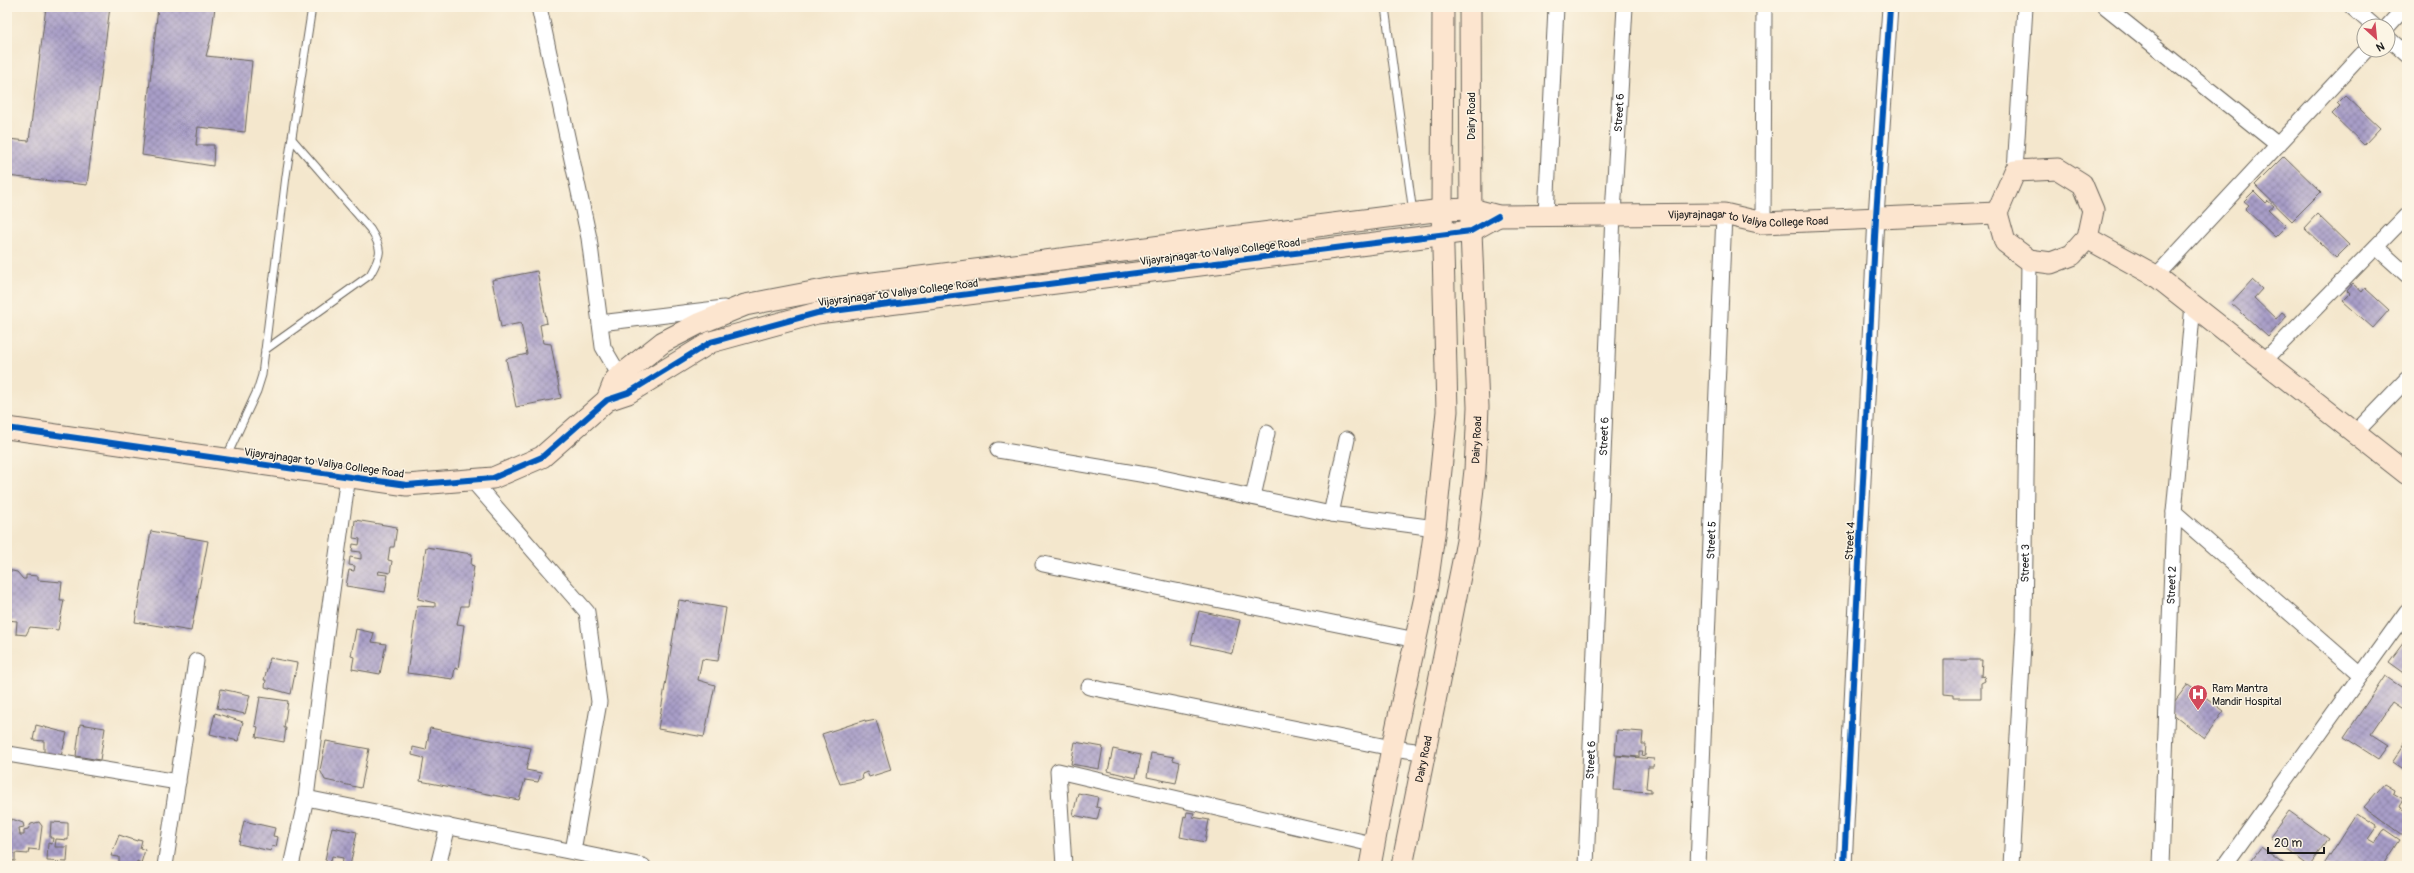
<svg xmlns="http://www.w3.org/2000/svg" width="2414" height="873" viewBox="0 0 2414 873" font-family="Pangolin,sans-serif">
<style>
.building{fill:url(#building-cross-hatch)}
.lines{fill:none;stroke-linecap:round;stroke-linejoin:round}
.lane-casing{stroke:#68635a;stroke-width:9}
.street-casing{stroke:#68635a;stroke-width:17}
.secondary-casing{stroke:#68635a;stroke-width:23}
.lane{stroke:#fff;stroke-width:7}
.street{stroke:#fff;stroke-width:15}
.secondary{stroke:#fce5cf;stroke-width:21}
.cycleway-casing{stroke:#fcf5e5;stroke-width:8}
.cycleway{stroke:#0057b8;stroke-width:6}
.labels{text-anchor:middle;dominant-baseline:central;stroke-width:3;stroke-linejoin:round;paint-order:stroke}
.street-label{font-size:11px;fill:#1c1c1c;stroke:#fcf5e5}
.poi-label{font-size:11px;fill:#1c1c1c;stroke:#fcf5e5;text-anchor:start}
</style>
<defs>
<pattern id="building-cross-hatch" width="8" height="8" patternUnits="userSpaceOnUse"><rect width="8" height="8" fill="#a89ec8"/><path d="M0 0l8 8M0 8l8-8" fill="none" stroke="#8880a2"/></pattern>
</defs>
<rect width="100%" height="100%" fill="#fcf5e5"/>
<filter id="ink" filterUnits="userSpaceOnUse"><feTurbulence type="fractalNoise" baseFrequency=".025" numOctaves="2"/><feDisplacementMap in="SourceGraphic" scale="8" xChannelSelector="R" yChannelSelector="G"/><feConvolveMatrix kernelMatrix="1 2 1 2 8 2 1 2 1" color-interpolation-filters="sRGB"/></filter>
<filter id="wash" filterUnits="userSpaceOnUse"><feTurbulence type="fractalNoise" baseFrequency=".012" numOctaves="4" result="noise"/><feDisplacementMap in="SourceGraphic" scale="16" xChannelSelector="R" yChannelSelector="G"/><feGaussianBlur stdDeviation="0.9" result="paint"/><feColorMatrix in="noise" values="0 0 0 0 0 0 0 0 0 0 0 0 0 0 0 0 0 1.4 0 .05"/><feComposite in="paint" operator="in"/></filter>
<g filter="url(#wash)">
<rect width="100%" height="100%" fill="#f4e7cd"/>
<g id="blocks">
<g class="building">
<path d="M46,7H110L87,185L7,176V139L29,141Z"/>
<path d="M158,7H215L211,38L206,56L252,61L245,132L198,127L196,145H214L213,166L142,155Z"/>
<path d="M2345,95L2380,128L2364,145L2332,114L2340,106L2337,103Z"/>
<path d="M2284,156L2321,192L2292,221L2255,185Z"/>
<path d="M2254,191L2266,203L2268,201L2274,206L2269,210L2286,226L2275,237L2245,209L2249,205L2244,201Z"/>
<path d="M2317,214L2349,245L2336,258L2304,228Z"/>
<path d="M537,271L547,323L540,325L543,343L551,344L561,398L516,407L506,359L527,354L521,323L501,327L492,280Z"/>
<path d="M2252,280L2262,289L2254,298L2276,319L2282,312L2287,316L2268,337L2231,303Z"/>
<path d="M2353,284L2362,292L2365,288L2389,310L2373,328L2343,301L2350,294L2347,291Z"/>
<path d="M355,520L397,527L394,547H390L388,560L392,561L390,573L379,571L378,574L388,575L385,592L346,586L349,570L354,571L355,566L349,565L350,557L361,559V552L352,551L353,544L359,545L360,539L353,538Z"/>
<path d="M151,531L208,541L191,631L135,622Z"/>
<path d="M426,547L472,554L471,565L474,566L468,606H461L457,624L464,625L458,669L455,668L453,679L407,673L417,606L435,607V603L418,599Z"/>
<path d="M7,570L17,572L23,579H26V575L38,576V580L62,582L60,600H64L58,630L30,627L26,635L16,634L17,621L7,620Z"/>
<path d="M679,600L726,608L718,661L702,659L698,680L715,685L704,737L658,729Z"/>
<path d="M1199,611L1240,620L1232,653L1191,644Z"/>
<path d="M356,629L374,633L372,642L386,644L380,674L352,669L354,657L351,656Z"/>
<path d="M2407,638V675L2389,662Z"/>
<path d="M270,658L297,663L291,694L265,687L266,680H264Z"/>
<path d="M1944,660H1982L1981,677L1984,676L1985,681L1981,683V698H1954V695L1944,694Z"/>
<path d="M2385,676L2407,691V713L2392,703L2371,734L2388,745L2378,759L2344,737Z"/>
<path d="M2188,684L2224,711L2204,738L2168,710Z"/>
<path d="M221,689L250,695L245,714L217,708Z"/>
<path d="M260,697L288,701L284,728H286L284,742L256,737L258,727L255,726Z"/>
<path d="M215,713L243,722L238,741L210,734Z"/>
<path d="M865,720L866,722L876,720L891,770L869,777L867,772L862,774L863,779L840,784L822,734Z"/>
<path d="M80,724L105,728L100,760L76,756Z"/>
<path d="M36,725L67,733L61,756L44,755V741L33,740Z"/>
<path d="M430,728L531,748L526,770L541,773L538,782L525,780L519,800L420,781L424,758L412,755L413,747L426,750Z"/>
<path d="M1617,730L1643,732L1642,744H1646L1645,756L1642,755L1643,752H1639V757L1615,755Z"/>
<path d="M2407,740V773L2392,763Z"/>
<path d="M326,741L369,749L361,788L325,780L320,770Z"/>
<path d="M1075,742L1103,747L1099,769L1071,764Z"/>
<path d="M1113,749L1141,755L1136,778L1108,771Z"/>
<path d="M1151,753L1174,757L1173,760L1180,762L1176,783L1147,777Z"/>
<path d="M1617,756L1654,759L1653,767H1648L1646,788L1651,789V792L1614,790Z"/>
<path d="M2384,784L2394,790L2393,793L2403,799L2399,808L2407,813V829L2402,835L2364,807Z"/>
<path d="M1078,793L1098,797L1096,807L1100,808L1097,820L1073,815Z"/>
<path d="M2289,811L2328,839L2309,866L2270,837Z"/>
<path d="M1187,812L1194,813L1193,817L1209,820L1205,842L1180,837L1184,816L1186,817Z"/>
<path d="M2357,813L2377,826L2368,839L2375,843L2384,829L2400,840L2383,866H2323Z"/>
<path d="M12,819L23,823L24,827L19,828L20,835H24V830L28,829L31,824L39,822L42,826L39,850L29,849L28,854L15,853V861L7,860V825Z"/>
<path d="M244,821L275,828L273,836L278,837L276,847L272,846L271,851L239,844Z"/>
<path d="M51,822L68,823V840L56,839L55,847H68L67,862L47,861L48,843L52,844L53,838H50Z"/>
<path d="M332,827L357,832L350,866H342L343,858L332,856L331,861L325,860Z"/>
<path d="M119,835L137,841L138,839L142,840L140,848L145,850L141,863L137,861L136,866H127L119,863V857L111,856Z"/>
<path d="M2261,847L2287,866H2247Z"/>
</g>
</g>
</g>
<g filter="url(#ink)">
<use href="#blocks" fill-opacity="0" stroke="#68635a" stroke-width="1"/>
<g class="lines">
<g class="lane-casing">
<g id="lane">
<path d="M1385,7L1413,213"/>
<path d="M265,350L370,275C382,254 383,249 370,229L292,139"/>
<path d="M226,458L257,391L262,375L286,176L312,7"/>
</g>
</g>
<g class="street-casing">
<g id="street">
<path d="M539,7L589,238L603,347L620,376"/>
<path d="M2106,7L2278,145"/>
<path d="M2352,7L2374,26"/>
<path d="M2388,26L2405,7"/>
<path d="M2388,38L2407,55"/>
<path d="M2015,171L2025,7"/>
<path d="M1546,215L1556,7"/>
<path d="M1763,223L1764,7"/>
<path d="M2376,247L2407,275"/>
<path d="M2156,276L2366,50"/>
<path d="M600,323L724,308"/>
<path d="M2264,361L2407,215"/>
<path d="M2355,433L2407,379"/>
<path d="M998,450L1158,477L1331,514L1435,528"/>
<path d="M472,480L587,612L599,702L573,851"/>
<path d="M1253,497L1267,433"/>
<path d="M2174,512L2361,675"/>
<path d="M1331,514L1347,439"/>
<path d="M1043,564L1416,640"/>
<path d="M1089,687L1392,748L1423,752"/>
<path d="M8,754L178,782"/>
<path d="M306,798L643,866"/>
<path d="M165,866L196,661"/>
<path d="M291,866L306,798L326,634L348,476"/>
<path d="M438,866L448,826"/>
<path d="M1064,866L1058,771L1376,845"/>
<path id="s1" d="M1586,866L1613,214L1625,7"/>
<path id="s2" d="M1698,866L1724,214"/>
<path d="M1844,866L1876,217L1890,7"/>
<path id="s3" d="M2011,866L2024,625L2029,260"/>
<path id="s4" d="M2161,866L2174,512L2193,305"/>
<path d="M2224,866L2407,611"/>
</g>
</g>
<g class="secondary-casing">
<g id="secondary">
<path d="M2058,169L2082,184L2093,210L2087,238L2072,255L2051,263L2029,260L2005,242L1997,213L2015,171Z"/>
<path d="M2087,238L2156,276L2407,474"/>
<path id="s5" d="M607,400L615,380L663,342L698,324L745,305L834,288L1442,210L1471,209L1498,216L1724,214L1763,223L1997,213"/>
<path d="M7,428L407,485L493,478L542,457L607,400L628,393L711,342L817,313L1471,231L1498,216"/>
<path d="M1370,866L1392,748L1426,592L1435,528L1447,411L1442,210L1443,7"/>
<path id="s6" d="M1402,866L1467,541L1475,470L1478,407L1471,231L1470,7"/>
</g>
</g>
<use href="#lane" class="lane"/>
<use href="#street" class="street"/>
<use href="#secondary" class="secondary"/>
<g class="cycleway-casing">
<g id="cycleway">
<path d="M7,428L407,485L493,478L542,457L607,400L628,393L711,342L817,313L1471,231L1498,216"/>
<path d="M1844,866L1876,217L1890,7"/>
</g>
</g>
<use href="#cycleway" class="cycleway"/>
</g>
</g>
<defs>
<g id="hospital-pin" transform="scale(1)"><path d="M0 17L-7.5 6A9.5 9.5 0 1 1 7.5 6Z" fill="#d1495b" stroke="#fcf5e5"/><path d="M-5-5h3v3.5h4V-5h3V5h-3V1.5h-4V5h-3Z" fill="#fff"/></g>
</defs>
<g fill-rule="evenodd">
<use href="#hospital-pin" x="2198" y="694"/>
</g>
<g class="labels">
<g class="street-label">
<text stroke="none"><textPath href="#s1" startOffset="754">Street 6</textPath></text>
<text transform="translate(1471 116) rotate(-90)">Dairy Road</text>
<text stroke="none"><textPath href="#s5" startOffset="1184">Vijayrajnagar to Valiya College Road</textPath></text>
<text transform="translate(1220 252) rotate(-7)">Vijayrajnagar to Valiya College Road</text>
<text transform="translate(898 293) rotate(-7)">Vijayrajnagar to Valiya College Road</text>
<text stroke="none"><textPath href="#s1" startOffset="430">Street 6</textPath></text>
<text stroke="none"><textPath href="#s6" startOffset="433">Dairy Road</textPath></text>
<text transform="translate(324 463) rotate(8)">Vijayrajnagar to Valiya College Road</text>
<text stroke="none"><textPath href="#s2" startOffset="326">Street 5</textPath></text>
<text transform="translate(1850 541) rotate(-87)">Street 4</text>
<text stroke="none"><textPath href="#s3" startOffset="303">Street 3</textPath></text>
<text stroke="none"><textPath href="#s4" startOffset="281">Street 2</textPath></text>
<text stroke="none"><textPath href="#s6" startOffset="109">Dairy Road</textPath></text>
<text stroke="none"><textPath href="#s1" startOffset="106">Street 6</textPath></text>
</g>
<g class="poi-label">
<text x="2212" y="688">Ram Mantra<tspan x="2212" dy="13">Mandir Hospital</tspan></text>
</g>
</g>
<rect width="2414" height="873" fill="none" stroke="#fcf5e5" stroke-width="24"/>
<g transform="translate(2376 38) rotate(153)"><circle r="19" fill="#fcf5e5" stroke="#a29e95"/>
<path d="M0-3L7 15L0 10L-7 15Z" fill="#d1495b"/>
<text y="-6" font-size="11" font-weight="bold" text-anchor="middle" fill="#1c1c1c">N</text>
</g>
<path d="M2268 847v6h56v-6" fill="none" stroke="#1c1c1c" stroke-width="2"/>
<text x="2274" y="847" font-size="12" fill="#1c1c1c" stroke="#fcf5e5" stroke-width="3" paint-order="stroke">20 m</text>
</svg>
